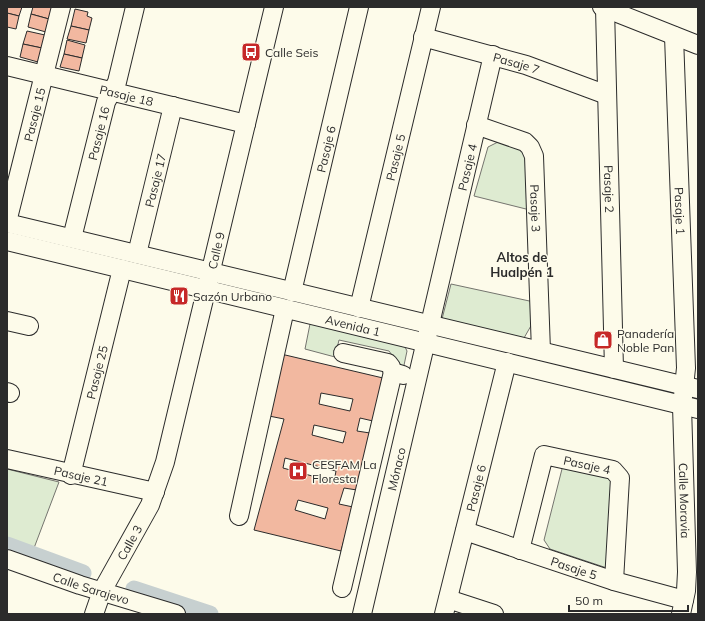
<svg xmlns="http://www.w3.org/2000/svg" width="705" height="621" viewBox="0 0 705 621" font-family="Mulish,sans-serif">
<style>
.green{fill:#deebd1;stroke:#74746e}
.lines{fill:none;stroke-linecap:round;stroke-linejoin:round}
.canal{stroke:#c7d0d0;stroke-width:17}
.building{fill:#f2b8a0;stroke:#2b2b2b;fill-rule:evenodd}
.minor-casing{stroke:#2b2b2b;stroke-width:20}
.minor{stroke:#fdfbea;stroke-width:18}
.labels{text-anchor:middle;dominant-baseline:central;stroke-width:3;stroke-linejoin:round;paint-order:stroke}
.poi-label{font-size:12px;fill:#2b2b2b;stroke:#fdfbea;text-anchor:start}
.street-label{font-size:12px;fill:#2b2b2b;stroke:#fdfbea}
.neighbourhood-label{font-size:13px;font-weight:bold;fill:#2b2b2b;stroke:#fdfbea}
</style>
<rect width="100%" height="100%" fill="#fdfbea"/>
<g class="green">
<path d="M498,142L523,150L529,161L530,210L474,196L488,147Z"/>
<path d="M451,284L534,302L532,324L524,338L442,319Z"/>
<path d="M311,319L402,341L407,351L403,370L389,351L339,340L335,357L305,349Z"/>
<path d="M563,465L616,480L613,570L550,549L544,540Z"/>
<path d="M7,469L59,482L31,556L7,548Z"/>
</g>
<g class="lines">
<g class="canal">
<path d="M7,545L83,573"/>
<path d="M134,589L210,614"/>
</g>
</g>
<g class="building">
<path d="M7,7H22L19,16L7,13Z"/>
<path d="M33,7H52L49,19L31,14Z"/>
<path d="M75,9L88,12L87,16L92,18L89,30L71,26Z"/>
<path d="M7,13L19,16L16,29L7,27Z"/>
<path d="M31,14L49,19L46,32L28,27Z"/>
<path d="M71,26L89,30L86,43L67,39Z"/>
<path d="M27,31L45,35L42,48L23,44Z"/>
<path d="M67,40L85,45L82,58L64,54Z"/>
<path d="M23,44L42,48L38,62L20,57Z"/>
<path d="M64,54L82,58L79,71L60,67Z"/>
<path d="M281,354L383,378L373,421L360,418L357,431L370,433L357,490L344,488L339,504L353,507L341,551L254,530L284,419L269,416ZM321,393L353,399L350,411L319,404ZM314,425L346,432L343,443L312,435ZM285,458L336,471L334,482L283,468ZM298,500L328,508L325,519L295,510Z"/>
</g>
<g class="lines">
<g class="minor-casing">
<g id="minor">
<path d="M602,7L698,45"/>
<path id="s1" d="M605,8L614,369"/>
<path id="s2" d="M674,36L686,368L682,406L687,572L686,591L681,614"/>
<path id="s3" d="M423,37L526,65L607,95"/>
<path id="s4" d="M7,66L246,124"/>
<path id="s5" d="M476,125L525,142L530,147L534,156L541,351"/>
<path id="s6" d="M7,222L61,7"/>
<path d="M7,223L698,389"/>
<path id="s7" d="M72,238L106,102L117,82L135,7"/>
<path id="s8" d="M7,241L698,409"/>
<path id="s9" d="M137,254L173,106"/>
<path id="s10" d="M292,292L359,7"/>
<path id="s11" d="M359,308L431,7"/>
<path d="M7,321L29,326"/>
<path d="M343,353L388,363L391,367L393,372L403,375"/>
<path d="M7,392L10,393"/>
<path id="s12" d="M7,459L155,492"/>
<path id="s13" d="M71,475L122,269"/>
<path d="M239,516L285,309"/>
<path id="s14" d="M465,531L614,581L684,600"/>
<path id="s15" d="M520,550L544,455L613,470L620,478L614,581"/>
<path id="s16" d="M7,559L80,585L176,614"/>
<path d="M342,588L393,372"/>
<path d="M448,599L494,614"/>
<path id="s17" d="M94,614L102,591L150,505L165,462L274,7"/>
<path id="s18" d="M362,614L493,55"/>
<path id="s19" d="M444,614L507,362"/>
</g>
</g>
<use href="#minor" class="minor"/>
</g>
<defs>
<g id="bus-square" transform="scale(1)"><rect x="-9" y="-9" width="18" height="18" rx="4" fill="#c62828" stroke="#fdfbea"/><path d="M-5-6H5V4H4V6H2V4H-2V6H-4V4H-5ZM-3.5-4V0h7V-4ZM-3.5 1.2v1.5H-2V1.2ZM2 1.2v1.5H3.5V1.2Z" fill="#fff"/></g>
<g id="restaurant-square" transform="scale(1)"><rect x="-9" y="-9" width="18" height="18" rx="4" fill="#c62828" stroke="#fdfbea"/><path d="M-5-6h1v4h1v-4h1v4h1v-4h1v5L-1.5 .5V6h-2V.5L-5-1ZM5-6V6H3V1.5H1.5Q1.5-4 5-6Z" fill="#fff"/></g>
<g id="shop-square" transform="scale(1)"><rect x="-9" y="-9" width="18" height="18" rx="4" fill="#c62828" stroke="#fdfbea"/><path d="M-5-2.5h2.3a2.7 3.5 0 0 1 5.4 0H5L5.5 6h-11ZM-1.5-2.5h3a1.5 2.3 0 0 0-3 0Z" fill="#fff"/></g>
<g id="hospital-square" transform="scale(1)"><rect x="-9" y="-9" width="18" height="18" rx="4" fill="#c62828" stroke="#fdfbea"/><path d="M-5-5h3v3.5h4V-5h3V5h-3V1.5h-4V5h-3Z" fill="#fff"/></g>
</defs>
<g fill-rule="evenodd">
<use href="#bus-square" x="251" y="52"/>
<use href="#restaurant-square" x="179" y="296"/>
<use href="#shop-square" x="603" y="340"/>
<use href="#hospital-square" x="298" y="471"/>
</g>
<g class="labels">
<g class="poi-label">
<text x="265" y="52">Calle Seis</text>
<text x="193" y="296">Sazón Urbano</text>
<text x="617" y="333">Panadería<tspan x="617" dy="14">Noble Pan</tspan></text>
<text x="312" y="464">CESFAM La<tspan x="312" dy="14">Floresta</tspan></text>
</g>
<g class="street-label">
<text stroke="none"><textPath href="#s3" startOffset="97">Pasaje 7</textPath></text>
<text stroke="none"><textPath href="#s4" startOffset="123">Pasaje 18</textPath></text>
<text stroke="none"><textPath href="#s6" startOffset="111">Pasaje 15</textPath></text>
<text stroke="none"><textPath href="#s7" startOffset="108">Pasaje 16</textPath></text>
<text stroke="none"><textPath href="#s10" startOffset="147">Pasaje 6</textPath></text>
<text stroke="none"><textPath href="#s11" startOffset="155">Pasaje 5</textPath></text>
<text stroke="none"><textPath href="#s18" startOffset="459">Pasaje 4</textPath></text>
<text stroke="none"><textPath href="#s9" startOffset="76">Pasaje 17</textPath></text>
<text stroke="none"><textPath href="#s1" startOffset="181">Pasaje 2</textPath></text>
<text stroke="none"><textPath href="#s5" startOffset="121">Pasaje 3</textPath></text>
<text stroke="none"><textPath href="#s2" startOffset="175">Pasaje 1</textPath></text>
<text stroke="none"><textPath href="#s17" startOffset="386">Calle 9</textPath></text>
<text stroke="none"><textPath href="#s8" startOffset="356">Avenida 1</textPath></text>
<text stroke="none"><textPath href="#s13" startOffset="106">Pasaje 25</textPath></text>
<text stroke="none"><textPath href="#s15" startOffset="142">Pasaje 4</textPath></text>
<text stroke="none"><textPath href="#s18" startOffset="149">Mónaco</textPath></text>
<text stroke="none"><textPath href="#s12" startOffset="76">Pasaje 21</textPath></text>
<text stroke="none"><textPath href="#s19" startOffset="130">Pasaje 6</textPath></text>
<text stroke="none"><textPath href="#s2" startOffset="465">Calle Moravia</textPath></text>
<text stroke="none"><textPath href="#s17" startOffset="80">Calle 3</textPath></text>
<text stroke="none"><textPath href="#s14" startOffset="115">Pasaje 5</textPath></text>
<text stroke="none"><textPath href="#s16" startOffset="89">Calle Sarajevo</textPath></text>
</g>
<g class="neighbourhood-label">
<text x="522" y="257">Altos de<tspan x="522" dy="15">Hualpén 1</tspan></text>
</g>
</g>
<rect width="705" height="621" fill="none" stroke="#2b2b2b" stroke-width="16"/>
<path d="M569 605v6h119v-6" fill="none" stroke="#2b2b2b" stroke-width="2"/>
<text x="575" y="605" font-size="12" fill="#2b2b2b" stroke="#fdfbea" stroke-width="3" paint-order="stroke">50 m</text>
</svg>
